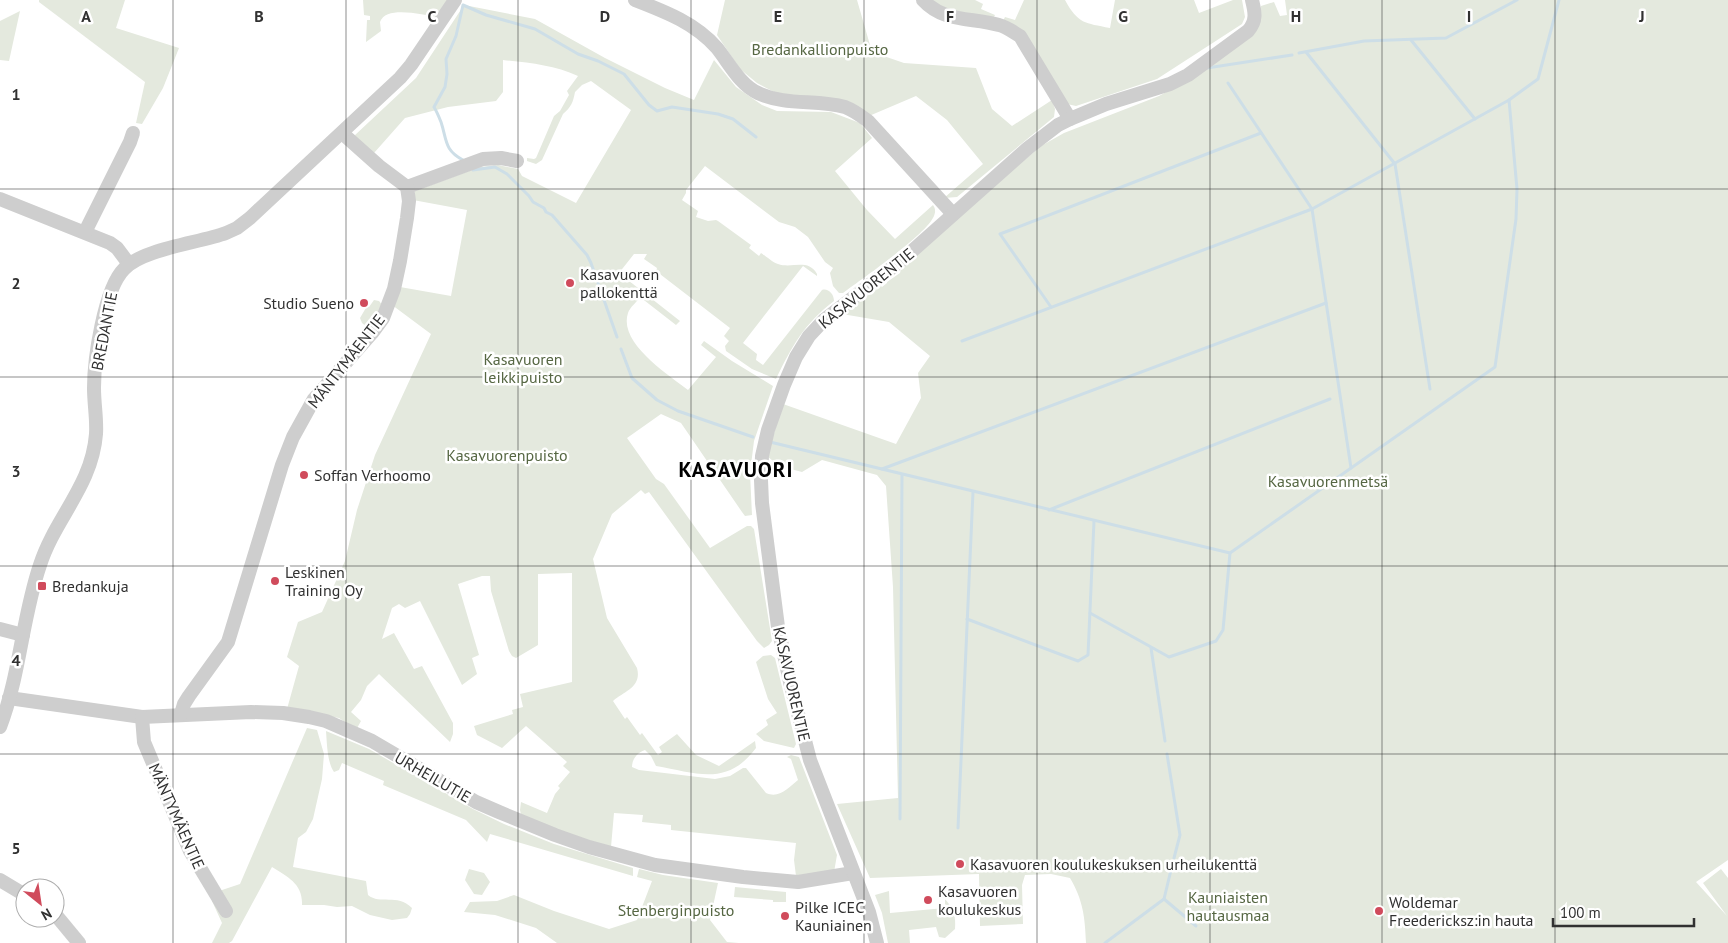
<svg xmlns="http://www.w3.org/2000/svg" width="1728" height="943" viewBox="0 0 1728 943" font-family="'PT Sans',sans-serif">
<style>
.green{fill:#e4e9de}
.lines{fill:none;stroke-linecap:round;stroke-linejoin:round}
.stream{stroke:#cddee7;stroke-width:3}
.minor{stroke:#cecece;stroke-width:14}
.grid{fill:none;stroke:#313131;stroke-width:1;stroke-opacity:0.55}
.poi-dot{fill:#d04b5c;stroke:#fff;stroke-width:2}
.labels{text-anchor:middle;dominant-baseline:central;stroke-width:5;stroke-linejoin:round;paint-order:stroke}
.park-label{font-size:16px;fill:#566743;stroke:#fff}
.poi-label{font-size:16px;fill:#313131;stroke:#fff;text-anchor:start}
.street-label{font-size:16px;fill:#313131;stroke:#fff}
.district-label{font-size:21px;font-weight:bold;letter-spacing:1px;fill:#000;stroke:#fff}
.grid-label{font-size:16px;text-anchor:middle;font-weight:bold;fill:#313131;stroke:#fff;stroke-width:5;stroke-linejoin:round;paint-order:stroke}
</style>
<rect width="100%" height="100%" fill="#fff"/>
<g class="green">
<path d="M39,0H125L116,28L179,48L163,88L142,124L136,123L145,82L39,2Z"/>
<path d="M363,0H449L438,17C423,15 386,5 380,22L381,31L366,42L367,20H370V16L364,15Z"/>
<path d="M725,0H857L872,52L904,63L976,68L992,109L1012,126L1052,100L1055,109L1054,117L957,197L944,198L983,164L947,120L916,96L869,116L776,93L757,83L740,69L717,35Z"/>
<path d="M927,0H975L983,4L981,9L995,15L992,21L963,17Z"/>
<path d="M1024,0H1065C1078,24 1085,23 1110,28L1115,0H1194L1199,13L1233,0H1242L1245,17L1242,24L1157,79L1076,106L1067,104L1003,21L1005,17L1015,20Z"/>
<path d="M1285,0H1728V860L1696,882L1727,916L1703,883L1721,869L1728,878V943H1086C1085,917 1083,900 1070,878L1051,874L1025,875L1022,885L1023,924L980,926L979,874L870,878L837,804L898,798L893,587L886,486L877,475L822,460L802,472L779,466L767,456L783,404L896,444L921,398L918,373L930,356L889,322L842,314L881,286L882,287L887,283V282L900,273L901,269L974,202L1041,146L1064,133L1159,96L1199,74L1260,9L1261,6L1274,2L1280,16L1287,15Z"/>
<path d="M464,5L535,19L605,58L665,88L694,100L714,60L736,87L762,105L777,111L831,112L860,123L872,138L835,171L867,210L895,239L933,205C935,208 936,211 934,216C926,235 863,278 843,293H839L833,286L830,273L833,268L825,262L808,237L795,227L779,222L705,166L686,190V193L682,200L698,211L696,217L708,221L716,220L718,221L751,245L749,248L759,256L761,253C766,256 772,262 778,264C792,269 808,258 817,274V276L803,266L743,343L757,354L756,360L763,365L822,290C828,288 834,294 834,301C804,324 792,346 776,379L752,369L726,351L725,346L729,341L724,336L730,328L656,271L657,268L644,259L647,254H634L619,273L680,321L676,325L640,297C637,302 630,307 628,313C618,343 669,375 688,390L716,357L701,345L704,341L732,361L773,386L754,441L750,473L752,515L745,516L742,512L681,423L661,414L627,438L656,479L664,484L710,548L747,526H751L754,529L772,641L769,645L764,648L757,641L649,492L645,494L641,490L612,514L593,559L607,618L637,668C642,687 625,691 613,701L625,719L627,717L640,735L642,733L658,755L662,752L659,747L677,734L696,755L719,766L755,741L756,748C727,787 697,773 656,766L651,756L645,750C637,753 632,759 632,767L639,770L715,779L730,776L743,768H746L766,793C779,799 788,788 798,780L791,759L787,757L791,755L799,757L837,855L834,872L796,876L794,860L796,843L671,830V825L642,822L643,815L614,813L611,847L595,844L521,815L520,810L521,802L547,813L555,794L560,788L558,786L570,772L563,766L567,762L526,726L502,748L477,735L474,726L513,714L512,710L523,707L520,694L572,682V573L538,574V645L516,658L512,656L509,651L491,591L490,576H482L458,584L479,655L472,658L477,674L462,685L420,601L405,608L399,604L392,608L382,639L394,633L414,669L422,666L453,723V734L450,742L379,674L367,686L361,700L351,712L361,721L356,730L339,718L287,709L299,666L287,657L298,622L322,612L345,561L357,510L375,455L431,334L392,305L400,287L451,296L467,210L413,200L415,191L480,167L498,165L518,169L522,176L576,203L631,110L591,81L582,85L575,92C573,103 571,107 563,114L542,160L536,164L527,161V158L534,159L536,158L554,116L560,111L569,95L567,91L578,76C554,65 530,63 503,60V92L496,101L448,107L405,118L374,153L354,136L416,78Z"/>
<path d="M20,11L9,61L0,60V21Z"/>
<path d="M374,300L379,301L383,306L368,328L362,323L360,318L367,306L369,307Z"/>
<path d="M771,655L775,658L796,744L794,748L764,741L756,734L768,725L766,720L777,713L768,699L756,662L763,656Z"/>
<path d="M307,728L317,730L324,754L322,779L313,819L306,832L298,838L293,867L366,881L368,895C380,905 397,893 412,908L410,914L407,918L392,920L370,915L352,906L337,907L324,905H302C303,884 288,877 272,867L232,941L229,943H212L222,923L212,901L222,890L240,884Z"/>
<path d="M326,731L369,749L473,809L504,824L554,844L633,868V876L490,834L487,842L466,820L383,785L384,781L342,763L339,770L334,772C327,762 327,743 326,731Z"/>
<path d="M469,869L484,873L490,882L482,895L474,894L465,880Z"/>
<path d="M639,869L663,875L718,883L710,920L727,942L739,943H557L536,928L495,915L464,912L470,902L497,901L514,895L554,911L609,929L637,920L652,881L637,877Z"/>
<path d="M735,887L786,892V902H773V900L734,897Z"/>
<path d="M889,891L890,913L945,908V899C954,909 956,916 955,929L945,938L939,937L936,927L909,930L910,943H888L882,913L875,895Z"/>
</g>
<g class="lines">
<g class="stream">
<path d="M1411,40L1475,119"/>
<path d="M1306,52L1395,164L1430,389"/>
<path d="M1299,53L1364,41L1446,38L1517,0"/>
<path d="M1207,68L1292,55"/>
<path d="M1228,83L1312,209L1351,468"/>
<path d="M463,160C444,150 447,140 441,122C439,117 437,112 434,107L445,87L447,74L446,59L456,36L463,5L486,15L535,29L578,54L598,61L624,74L649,105L657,111L672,107L718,114L733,119L756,137"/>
<path d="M473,170L495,167L507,174L529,196L533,202L544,208L546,212L552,215L587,255L591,263L617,337"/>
<path d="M1051,307L1000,234L1261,133"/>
<path d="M962,341L1312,209L1509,100"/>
<path d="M621,349L632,378L657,400L678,411L753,437"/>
<path d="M770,442L1230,553L1495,367L1516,219L1517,189L1509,100L1538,79L1559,0"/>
<path d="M882,469L1326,303"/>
<path d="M1049,510L1330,399"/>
<path d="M1090,613L1169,657L1216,641L1223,630L1230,553"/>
<path d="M967,619L1078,661L1088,655L1094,521"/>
<path d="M1151,648L1165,741"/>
<path d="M1167,754L1180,835L1174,858"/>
<path d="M900,819L902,475"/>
<path d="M958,828L973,492"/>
<path d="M1171,870L1164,899L1196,926"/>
<path d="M1105,943L1164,899"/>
</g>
<g class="minor">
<path d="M635,0C666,12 695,23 717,48C729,63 740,85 758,93C786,106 816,99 845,107C853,110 860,115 868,121L953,214"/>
<path d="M923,0C944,23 972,17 999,25C1007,27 1013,32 1020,36L1070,119"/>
<path d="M407,187L483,159L501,158L517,161"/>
<path d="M0,199L110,243L117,248L129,264"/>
<path d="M85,232L130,142L133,133"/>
<path d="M0,629L23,635"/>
<path d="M9,698L142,717L251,712L283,713L309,717L326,721L372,741L476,802L499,812L555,835L589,847L655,865L743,877L798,882L853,873"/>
<path d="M181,714L184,704L189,696L228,642L282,465L293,437L314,399L372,333L383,318L394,289L400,261L407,218L409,201L407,187L379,166L342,133"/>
<path d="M142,717L144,742L190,851L226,911"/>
<path d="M0,727C20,675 22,618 40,565C55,518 92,486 96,434C97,419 94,404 94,388C94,360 104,289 124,269C142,249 199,243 226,233L237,228L250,218L400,78L411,65L455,0"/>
<path d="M0,880L25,895"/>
<path d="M55,914L79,943"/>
<path d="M877,943L869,912L810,760L790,682L778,627L762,503L761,480L762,456L768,430L784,385L796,357L809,336L824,320L902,260L1028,148L1058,125L1070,119L1106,104L1170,84L1188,75L1248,31C1257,21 1255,12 1252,0"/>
</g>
</g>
<path class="grid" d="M173,0V943M346,0V943M518,0V943M691,0V943M864,0V943M1037,0V943M1210,0V943M1382,0V943M1555,0V943M0,189H1728M0,377H1728M0,566H1728M0,754H1728"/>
<g class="poi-dot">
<circle cx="570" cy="283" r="5"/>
<circle cx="364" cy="303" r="5"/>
<circle cx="304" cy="475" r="5"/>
<circle cx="275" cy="581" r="5"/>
<rect x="37" y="581" width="10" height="10" rx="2.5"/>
<circle cx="960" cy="864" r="5"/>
<circle cx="928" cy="900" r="5"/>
<circle cx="1379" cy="911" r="5"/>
<circle cx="785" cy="916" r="5"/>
</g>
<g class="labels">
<g class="park-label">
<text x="820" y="49">Bredankallionpuisto</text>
<text x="523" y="359">Kasavuoren<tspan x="523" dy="18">leikkipuisto</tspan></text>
<text x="507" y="455">Kasavuorenpuisto</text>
<text x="1328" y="481">Kasavuorenmetsä</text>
<text x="1228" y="897">Kauniaisten<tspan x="1228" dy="18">hautausmaa</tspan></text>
<text x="676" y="910">Stenberginpuisto</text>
</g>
<g class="poi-label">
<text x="580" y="274">Kasavuoren<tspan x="580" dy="18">pallokenttä</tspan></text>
<text x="354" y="303" text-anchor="end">Studio Sueno</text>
<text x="314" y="475">Soffan Verhoomo</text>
<text x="285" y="572">Leskinen<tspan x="285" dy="18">Training Oy</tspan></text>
<text x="52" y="586">Bredankuja</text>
<text x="970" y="864">Kasavuoren koulukeskuksen urheilukenttä</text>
<text x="938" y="891">Kasavuoren<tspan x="938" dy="18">koulukeskus</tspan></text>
<text x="1389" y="902">Woldemar<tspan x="1389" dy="18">Freedericksz:in hauta</tspan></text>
<text x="795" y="907">Pilke ICEC<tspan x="795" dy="18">Kauniainen</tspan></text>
</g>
<g class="street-label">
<text transform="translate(866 288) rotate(-39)">KASAVUORENTIE</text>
<text transform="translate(104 331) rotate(-79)">BREDANTIE</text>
<text transform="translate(346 361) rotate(-52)">MÄNTYMÄENTIE</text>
<text transform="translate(792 684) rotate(77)">KASAVUORENTIE</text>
<text transform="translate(433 777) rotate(30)">URHEILUTIE</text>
<text transform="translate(177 816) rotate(66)">MÄNTYMÄENTIE</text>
</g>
<g class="district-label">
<text x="736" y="469">KASAVUORI</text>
</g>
</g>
<g class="grid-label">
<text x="86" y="22">A</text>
<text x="259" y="22">B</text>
<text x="432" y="22">C</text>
<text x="605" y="22">D</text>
<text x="778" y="22">E</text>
<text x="950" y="22">F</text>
<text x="1123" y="22">G</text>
<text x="1296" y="22">H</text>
<text x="1469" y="22">I</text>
<text x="1642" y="22">J</text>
<text x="16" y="100">1</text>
<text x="16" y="289">2</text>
<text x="16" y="477">3</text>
<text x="16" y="666">4</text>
<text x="16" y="854">5</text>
</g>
<g transform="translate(40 903) rotate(150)"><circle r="24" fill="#ffffff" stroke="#adadad"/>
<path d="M0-4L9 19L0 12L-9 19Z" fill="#d04b5c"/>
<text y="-8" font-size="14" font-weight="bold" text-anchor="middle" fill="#313131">N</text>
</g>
<path d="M1553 918v8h141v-8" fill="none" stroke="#313131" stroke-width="2.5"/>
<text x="1560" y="918" font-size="15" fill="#313131" stroke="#ffffff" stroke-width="4" paint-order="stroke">100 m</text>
</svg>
